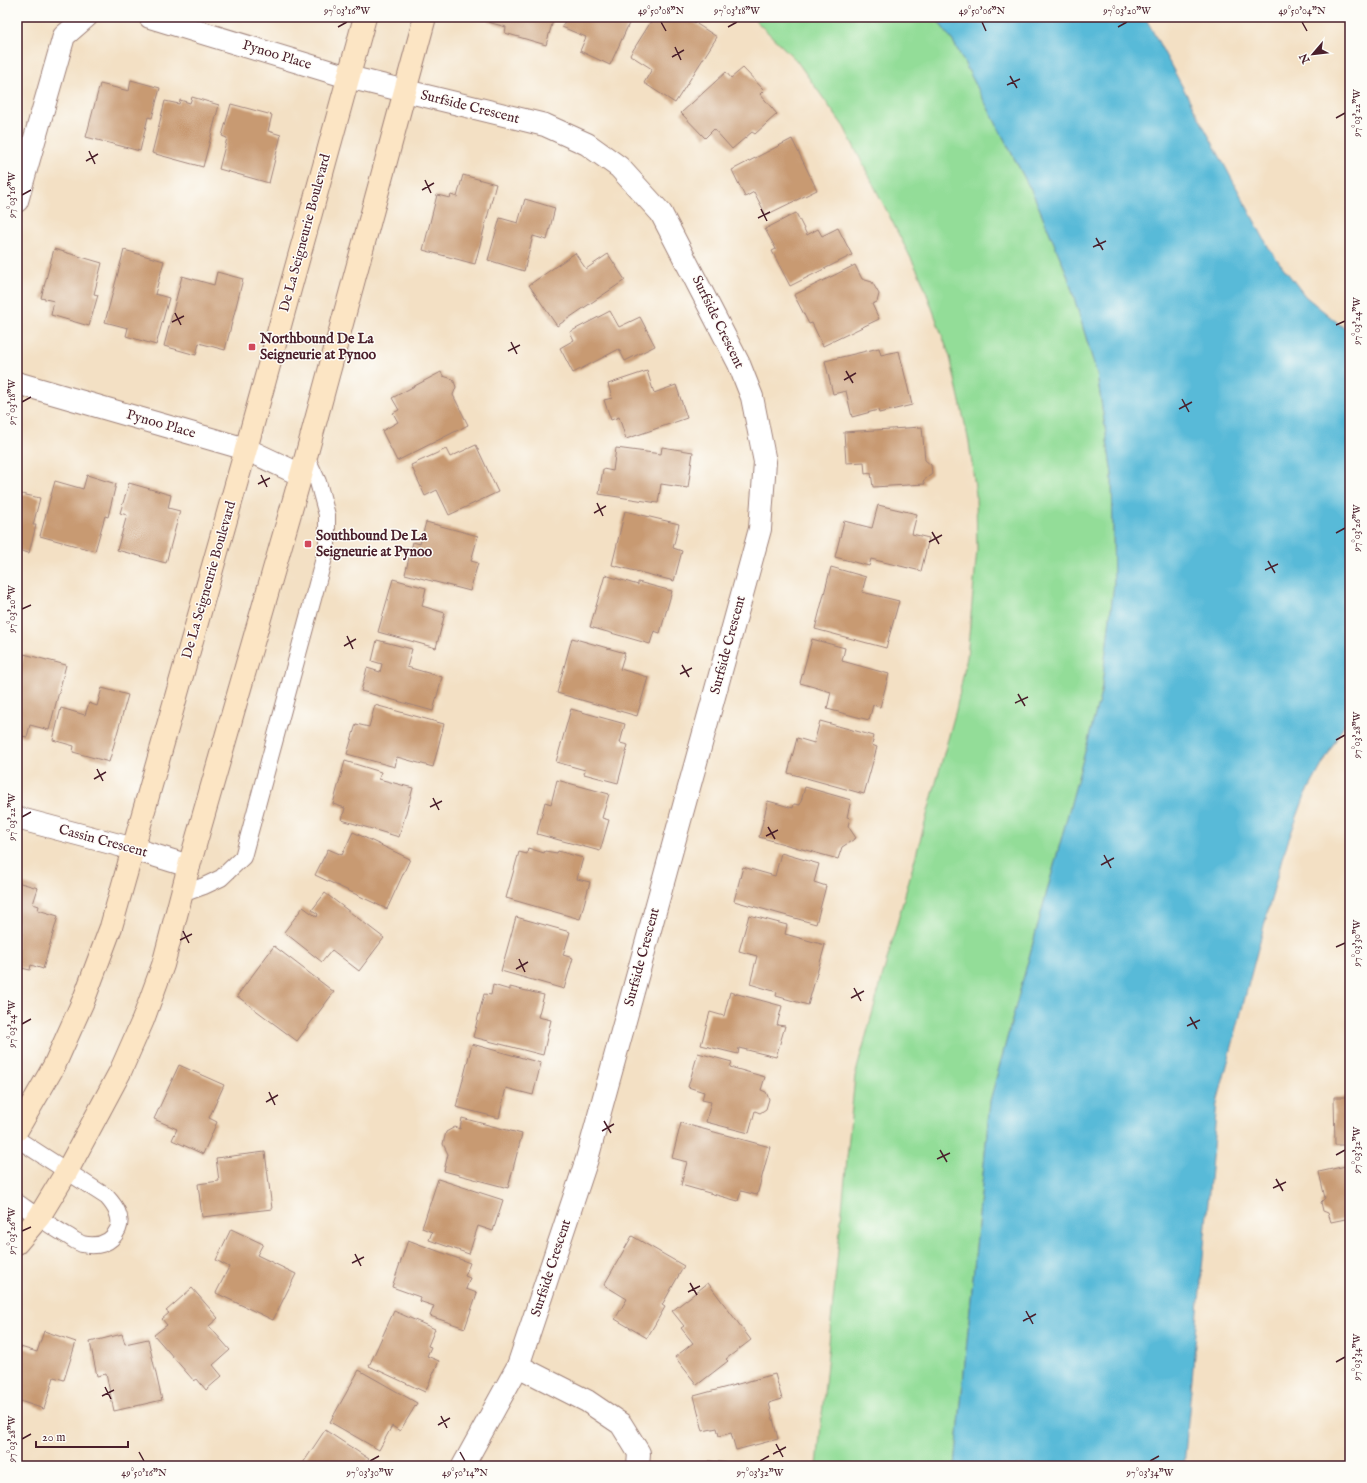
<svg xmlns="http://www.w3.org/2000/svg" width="1367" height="1483" viewBox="0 0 1367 1483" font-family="'IM FELL English',serif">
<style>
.green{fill:#93dd98;stroke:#6e7e62}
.water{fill:#59bad8;stroke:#526c82}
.building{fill:#c89a72}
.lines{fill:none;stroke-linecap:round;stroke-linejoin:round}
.lane-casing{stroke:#9e8078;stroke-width:18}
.street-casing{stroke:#9e8078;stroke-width:24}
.secondary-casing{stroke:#9e8078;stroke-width:24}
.lane{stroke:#fff;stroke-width:16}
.street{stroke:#fff;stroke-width:22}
.secondary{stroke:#fce5c4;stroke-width:22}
.ticks{fill:none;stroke:#4a1f2b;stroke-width:1.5}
.poi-dot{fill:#d1495b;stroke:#fdfcf7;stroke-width:1.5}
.labels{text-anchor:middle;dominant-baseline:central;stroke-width:3;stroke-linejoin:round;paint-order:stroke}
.street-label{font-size:14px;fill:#4a1f2b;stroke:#fdfcf7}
.poi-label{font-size:14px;font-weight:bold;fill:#4a1f2b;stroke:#fdfcf7;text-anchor:start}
.neatline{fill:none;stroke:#4a1f2b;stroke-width:1.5}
.ticks-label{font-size:10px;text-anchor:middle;fill:#4a1f2b}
</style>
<rect width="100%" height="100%" fill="#fdfcf7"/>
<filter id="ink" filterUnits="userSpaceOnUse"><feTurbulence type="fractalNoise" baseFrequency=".025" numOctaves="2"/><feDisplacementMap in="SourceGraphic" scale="8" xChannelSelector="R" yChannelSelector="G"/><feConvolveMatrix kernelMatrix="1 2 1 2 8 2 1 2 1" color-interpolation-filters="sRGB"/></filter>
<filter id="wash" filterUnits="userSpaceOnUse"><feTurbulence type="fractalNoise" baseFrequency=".012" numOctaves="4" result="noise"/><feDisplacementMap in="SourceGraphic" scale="16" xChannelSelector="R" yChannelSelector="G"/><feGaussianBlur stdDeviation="0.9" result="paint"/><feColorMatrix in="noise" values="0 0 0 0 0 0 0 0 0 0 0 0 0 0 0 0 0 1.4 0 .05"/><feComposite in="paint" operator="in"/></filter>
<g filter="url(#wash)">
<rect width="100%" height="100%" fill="#f3e0c4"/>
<path class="green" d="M752,17H935L954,43L1035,198L1067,274L1097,374L1112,474L1114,584L1101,693L990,1101L955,1466H817L855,1076L956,710L967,657L977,550L976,495L969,442L950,357L921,278L844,127L796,60Z"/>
<path class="water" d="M935,17H1145L1270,250L1305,296L1350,333V717L1345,723L1304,798L1282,858L1217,1103L1184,1466H955L990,1101L1101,693L1114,584L1112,474L1097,374L1067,274L1035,198L954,43Z"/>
<g id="blocks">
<g class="building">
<path d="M489,17H554L546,45L505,33L506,27L488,22Z"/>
<path d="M567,17H632L610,65L580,51L586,37L562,27Z"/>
<path d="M654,17H686L717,37L675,103L644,83L652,69L630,55Z"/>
<path d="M743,68L764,90L760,94L777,114L755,134L752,132L732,149L714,129L705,138L681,113L726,72L731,78Z"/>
<path d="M131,80L160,88L152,118L148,117L140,151L86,137L100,84L129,91Z"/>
<path d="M192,97L219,105L203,167L152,153L165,101L179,104L180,100L190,103Z"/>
<path d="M231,104L272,115L268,131L281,135L269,183L219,169L227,138L222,136Z"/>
<path d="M792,139L817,190L766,215L754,192L745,197L732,170Z"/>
<path d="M463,175L496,184L475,264L423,250L437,195L450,198L451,195L457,197Z"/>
<path d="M525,199L555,208L547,240L533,236L524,271L488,260L500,218L518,223Z"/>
<path d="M796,213L807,235L818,229L822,236L838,228L852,255L790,286L772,251L776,249L765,229Z"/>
<path d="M54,249L102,263L94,294L98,295L89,326L51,315L54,301L41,298Z"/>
<path d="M124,250L164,261L155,294L169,298L156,345L126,336L128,328L105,322Z"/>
<path d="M575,253L586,269L608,254L625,280L557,326L529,285Z"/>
<path d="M855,265L862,279L872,282L879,294L877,302L872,304L879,319L823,346L812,323L809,324L794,295Z"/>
<path d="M217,272L243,279L225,350L199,343L196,355L164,346L182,276L214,285Z"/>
<path d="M610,311L619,327L640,317L655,346L625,361L619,349L573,373L560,348L574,340L570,332Z"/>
<path d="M879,348L881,355L899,351L912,405L879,413L878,410L852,417L846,391L833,394L825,361Z"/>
<path d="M647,371L654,393L676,385L687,418L626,439L619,417L611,420L604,400L612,398L608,384Z"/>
<path d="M441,372L443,376L453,379L456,387L453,395L468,425L397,461L382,431L398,422L393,413L399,410L392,398Z"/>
<path d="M922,427L925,460L931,465L932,474L923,481L925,484L873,487L871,473L865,474L864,462L846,463L844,432Z"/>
<path d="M476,445L498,492L449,515L437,490L425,496L411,465L446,449L450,457Z"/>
<path d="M662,447L693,452L688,488L661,484L658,503L599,494L603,469L613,471L616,448L661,454Z"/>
<path d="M87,475L116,484L108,517L105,516L95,551L40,536L55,481L83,489Z"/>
<path d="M129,483L171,495L168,508L180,511L166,563L117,550L127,515L120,513Z"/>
<path d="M17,493L40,498L33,525H36L29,553L17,550Z"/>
<path d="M878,505L917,514L912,534L929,538L921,571L871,559L869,566L835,557L844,521L872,528Z"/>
<path d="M625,511L679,524L673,548L682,551L674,581L612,565Z"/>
<path d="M426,522L478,536L471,561L478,563L470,591L405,574L413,542L420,544Z"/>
<path d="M831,567L866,577L862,592L899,601L886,648L815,629Z"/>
<path d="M605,575L638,585V582L672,591L660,633L654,631L650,644L590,627Z"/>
<path d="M393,579L426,588L422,606L445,613L436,648L378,632Z"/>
<path d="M572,638L625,653L620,669L648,677L637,716L557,693Z"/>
<path d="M812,639L845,648L842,661L889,674L880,707L873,705L869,720L827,709L831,692L800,683Z"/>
<path d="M377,640L412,649L407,667L442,677L433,711L361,691L367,668L380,672L382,664L372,661Z"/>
<path d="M24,654L66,665L49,730L30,725L27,737L17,735V680Z"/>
<path d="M102,688L128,695L109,762L73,752L74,746L53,740L61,708L85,715L89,703L97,706Z"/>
<path d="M375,705L444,724L433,767L397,757L395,767L347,754L356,724L369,727Z"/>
<path d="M571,709L625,724L620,743L628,745L618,783L584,774L585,770L556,762Z"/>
<path d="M820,721L874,736L872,745L877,747L864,794L788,773L797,738L814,743Z"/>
<path d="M345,761L381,772L379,779L413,788L399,837L342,820L345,808L333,804Z"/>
<path d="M557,780L609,794L602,818L609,820L600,851L537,834L545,802L551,804Z"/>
<path d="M805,787L851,800L847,817L850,818L848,826L856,838L842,847L838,859L759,837L768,801L793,808L794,804L800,805Z"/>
<path d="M353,832L410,859L387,909L315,875L328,849L342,855Z"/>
<path d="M528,848L544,853L545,851L557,853L558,851L583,858L577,879L590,882L580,919L506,898L519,852L527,854Z"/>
<path d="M781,853L819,864L814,882L826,886L816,924L734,901L743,867L775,876Z"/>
<path d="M17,882L38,888L33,904L39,906L38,910L58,916L43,969L31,965L30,970L17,967Z"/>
<path d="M325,893L384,938L359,971L332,950L322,962L284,932L303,907L317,917L318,914L312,910Z"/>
<path d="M749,915L787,925L785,934L825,945L808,1005L776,996L777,992L750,984L757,956L739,951Z"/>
<path d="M516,917L570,932L563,955L573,958L564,989L501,971Z"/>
<path d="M274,946L334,992L297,1041L237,996Z"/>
<path d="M493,985L510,990V987L544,995L538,1017L551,1020L543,1055L473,1037L484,994L491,995Z"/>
<path d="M730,992L782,1006L777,1025L785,1026L776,1057L739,1048L738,1054L701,1045L710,1012L724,1016Z"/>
<path d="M472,1044L541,1063L533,1095L506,1088L499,1118L456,1107Z"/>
<path d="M698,1053L732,1062L730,1067L765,1077L761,1090L766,1092L769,1099L766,1109L760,1113L755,1111L749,1133L706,1122L711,1102L702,1100L704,1092L688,1087Z"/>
<path d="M179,1065L224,1085L209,1118L217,1122L203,1154L172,1140L177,1129L154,1119Z"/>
<path d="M1334,1097H1350V1145H1335Z"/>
<path d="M462,1118L522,1134L508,1188L444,1171L448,1154L443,1144L446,1132L455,1127L460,1129Z"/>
<path d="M681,1123L770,1147L757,1195L741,1191L738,1201L681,1185L687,1162L672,1158Z"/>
<path d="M265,1152L272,1209L202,1217L198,1184L219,1181L216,1158Z"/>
<path d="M1350,1165V1218L1331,1222L1328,1213L1323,1211L1321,1202L1325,1198L1319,1172Z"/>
<path d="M438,1179L503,1200L493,1231L478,1226L469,1254L429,1240L432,1232L422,1228Z"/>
<path d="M231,1229L263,1244L257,1255L296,1274L273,1320L216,1293L229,1267L216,1260Z"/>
<path d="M632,1236L684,1266L662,1305L665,1307L647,1338L615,1319L627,1299L604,1285Z"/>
<path d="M408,1240L470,1263L465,1276L470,1278L466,1289L477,1293L465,1328L430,1316L434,1306L419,1301L420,1297L392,1287Z"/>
<path d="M708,1283L751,1340L726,1359L728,1361L697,1385L675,1357L693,1343L681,1328L684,1326L672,1311Z"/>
<path d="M192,1288L218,1318L209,1326L230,1350L213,1365L222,1376L206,1390L197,1379L194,1381L154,1335L167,1325L162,1319L169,1313L166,1311Z"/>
<path d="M394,1311L435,1329L428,1346L431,1347L427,1356L439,1361L425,1392L369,1366Z"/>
<path d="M44,1331L76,1342L64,1380L54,1377L44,1409L17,1400V1346L37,1352Z"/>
<path d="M122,1334L125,1344L148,1339L162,1400L114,1411L106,1374L97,1376L90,1342Z"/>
<path d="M359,1370L417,1403L400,1431L392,1426L379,1450L330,1422Z"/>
<path d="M775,1374L782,1399L769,1403L778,1439L736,1450L731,1433L719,1436L717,1428L703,1431L694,1396Z"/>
<path d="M325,1430L369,1459L364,1466H301Z"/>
<path d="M709,1461L748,1465L747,1466H709Z"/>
</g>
</g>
</g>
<g filter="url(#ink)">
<use href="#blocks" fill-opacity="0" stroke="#9e8078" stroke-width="1"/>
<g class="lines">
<g class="lane-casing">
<g id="lane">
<path d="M182,894L204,886L221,878L243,857L327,547V515L318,482L306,456"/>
<path d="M17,1139L107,1197C115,1206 123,1217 118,1229C111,1245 96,1247 82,1244C77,1242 72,1239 68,1236C50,1226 34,1214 17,1202"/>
</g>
</g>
<g class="street-casing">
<g id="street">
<path d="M150,17L348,77L545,125L587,144L619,167L661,213L739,364L752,397L765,462L760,529L587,1159L518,1366L463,1466"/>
<path d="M17,201L64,36L86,17"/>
<path d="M17,383L246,449L301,475"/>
<path d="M17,818L134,849L189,866"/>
<path d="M518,1366L587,1401L621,1424L639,1453L638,1466"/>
</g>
</g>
<g class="secondary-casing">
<g id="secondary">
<path d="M17,1130L54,1066L84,999L111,927L246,449L365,17"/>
<path d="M17,1243L39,1217L67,1171L120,1072L143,1020L163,965L189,866L301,475L425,17"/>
</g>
</g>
<use href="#lane" class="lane"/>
<use href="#street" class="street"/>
<use href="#secondary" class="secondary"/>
</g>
</g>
<path class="ticks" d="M661,22L666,31M982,22L986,31M1302,22L1307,31M338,27L347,22M728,27L737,22M1118,27L1127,22M675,47L681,60M672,57L684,50M1010,76L1017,88M1007,85L1020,79M1336,118L1345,113M89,151L95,164M86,161L98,154M425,180L431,193M422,190L434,183M22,195L31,190M761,209L767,221M758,218L770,212M1096,238L1103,250M1093,247L1106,241M175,313L181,325M172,322L184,316M1336,325L1345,321M511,342L517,354M508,351L520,345M846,371L853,383M844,380L856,373M1182,399L1189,412M22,402L31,397M1179,409L1192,402M261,475L267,487M258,484L270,478M597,503L603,516M594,513L606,506M932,532L939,544M1336,533L1345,528M929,542L942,535M1268,561L1275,573M1265,570L1278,564M22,609L31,605M347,636L353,649M344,646L356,639M682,665L689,677M680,674L692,668M1018,694L1025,706M1015,703L1028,697M1336,740L1345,735M97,769L103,781M94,779L106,772M433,798L439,810M430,807L442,801M22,817L31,812M768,827L775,839M766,836L778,830M1104,855L1111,868M1101,865L1114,858M183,931L189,943M180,940L192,934M1336,947L1345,943M519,959L525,972M516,969L528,962M854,988L861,1001M851,998L864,991M1190,1017L1197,1029M22,1024L31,1019M1187,1026L1200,1020M269,1092L275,1105M266,1102L278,1095M604,1121L611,1133M602,1131L614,1124M940,1150L947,1162M1336,1155L1345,1150M937,1159L950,1153M1276,1179L1283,1191M1273,1188L1286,1182M22,1231L31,1227M355,1254L361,1266M352,1263L364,1257M690,1283L697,1295M688,1292L700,1286M1026,1311L1033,1324M1023,1321L1036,1314M1336,1362L1345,1357M105,1387L111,1399M102,1396L114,1390M441,1416L447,1428M438,1425L450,1418M22,1439L31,1434M776,1444L783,1457M139,1452L144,1461M460,1452L465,1461M773,1454L786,1447M370,1461L379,1456M760,1461L769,1456M1150,1461L1159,1456"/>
<g class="poi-dot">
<rect x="248" y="343" width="8" height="8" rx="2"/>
<rect x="304" y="540" width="8" height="8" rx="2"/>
</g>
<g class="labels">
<g class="street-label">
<text transform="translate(277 55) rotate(17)">Pynoo Place</text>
<text transform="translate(470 107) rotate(14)">Surfside Crescent</text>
<text transform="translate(305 233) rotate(-75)">De La Seigneurie Boulevard</text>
<text transform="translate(718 322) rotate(64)">Surfside Crescent</text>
<text transform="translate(161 424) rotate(16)">Pynoo Place</text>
<text transform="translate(209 580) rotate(-74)">De La Seigneurie Boulevard</text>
<text transform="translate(728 645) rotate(-75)">Surfside Crescent</text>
<text transform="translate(103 841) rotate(15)">Cassin Crescent</text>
<text transform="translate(642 957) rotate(-75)">Surfside Crescent</text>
<text transform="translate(551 1268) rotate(-72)">Surfside Crescent</text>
</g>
<g class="poi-label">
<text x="260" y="339">Northbound De La<tspan x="260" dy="16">Seigneurie at Pynoo</tspan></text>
<text x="316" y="536">Southbound De La<tspan x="316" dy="16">Seigneurie at Pynoo</tspan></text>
</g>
</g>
<rect width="1367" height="1483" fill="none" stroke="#fdfcf7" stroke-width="44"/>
<g transform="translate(1313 54) rotate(242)" stroke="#fdfcf7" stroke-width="3" paint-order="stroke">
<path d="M0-3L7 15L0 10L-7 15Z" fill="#4a1f2b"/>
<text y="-6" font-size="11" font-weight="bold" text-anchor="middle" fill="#4a1f2b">N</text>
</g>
<path d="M36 1441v6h92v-6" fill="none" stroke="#4a1f2b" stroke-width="2"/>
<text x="42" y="1441" font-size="12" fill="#4a1f2b" stroke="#fdfcf7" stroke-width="3" paint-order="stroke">20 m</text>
<rect x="22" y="22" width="1323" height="1439" class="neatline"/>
<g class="ticks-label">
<text x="347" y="14">97°03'16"W</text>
<text x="661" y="14">49°50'08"N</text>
<text x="737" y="14">97°03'18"W</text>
<text x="982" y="14">49°50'06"N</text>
<text x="1127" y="14">97°03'20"W</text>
<text x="1302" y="14">49°50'04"N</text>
<text transform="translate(1356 113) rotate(-90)" y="4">97°03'22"W</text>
<text transform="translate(11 195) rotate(-90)" y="4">97°03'16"W</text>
<text transform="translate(1356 321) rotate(-90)" y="4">97°03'24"W</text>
<text transform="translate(11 402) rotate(-90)" y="4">97°03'18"W</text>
<text transform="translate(1356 528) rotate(-90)" y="4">97°03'26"W</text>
<text transform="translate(11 609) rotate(-90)" y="4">97°03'20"W</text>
<text transform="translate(1356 735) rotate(-90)" y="4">97°03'28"W</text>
<text transform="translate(11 817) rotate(-90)" y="4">97°03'22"W</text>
<text transform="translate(1356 943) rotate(-90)" y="4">97°03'30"W</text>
<text transform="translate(11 1024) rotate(-90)" y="4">97°03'24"W</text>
<text transform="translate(1356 1150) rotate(-90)" y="4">97°03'32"W</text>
<text transform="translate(11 1231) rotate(-90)" y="4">97°03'26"W</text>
<text transform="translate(1356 1357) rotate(-90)" y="4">97°03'34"W</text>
<text transform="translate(11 1439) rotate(-90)" y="4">97°03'28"W</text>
<text x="144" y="1476">49°50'16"N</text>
<text x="370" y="1476">97°03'30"W</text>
<text x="465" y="1476">49°50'14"N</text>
<text x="760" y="1476">97°03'32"W</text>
<text x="1150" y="1476">97°03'34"W</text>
</g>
</svg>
